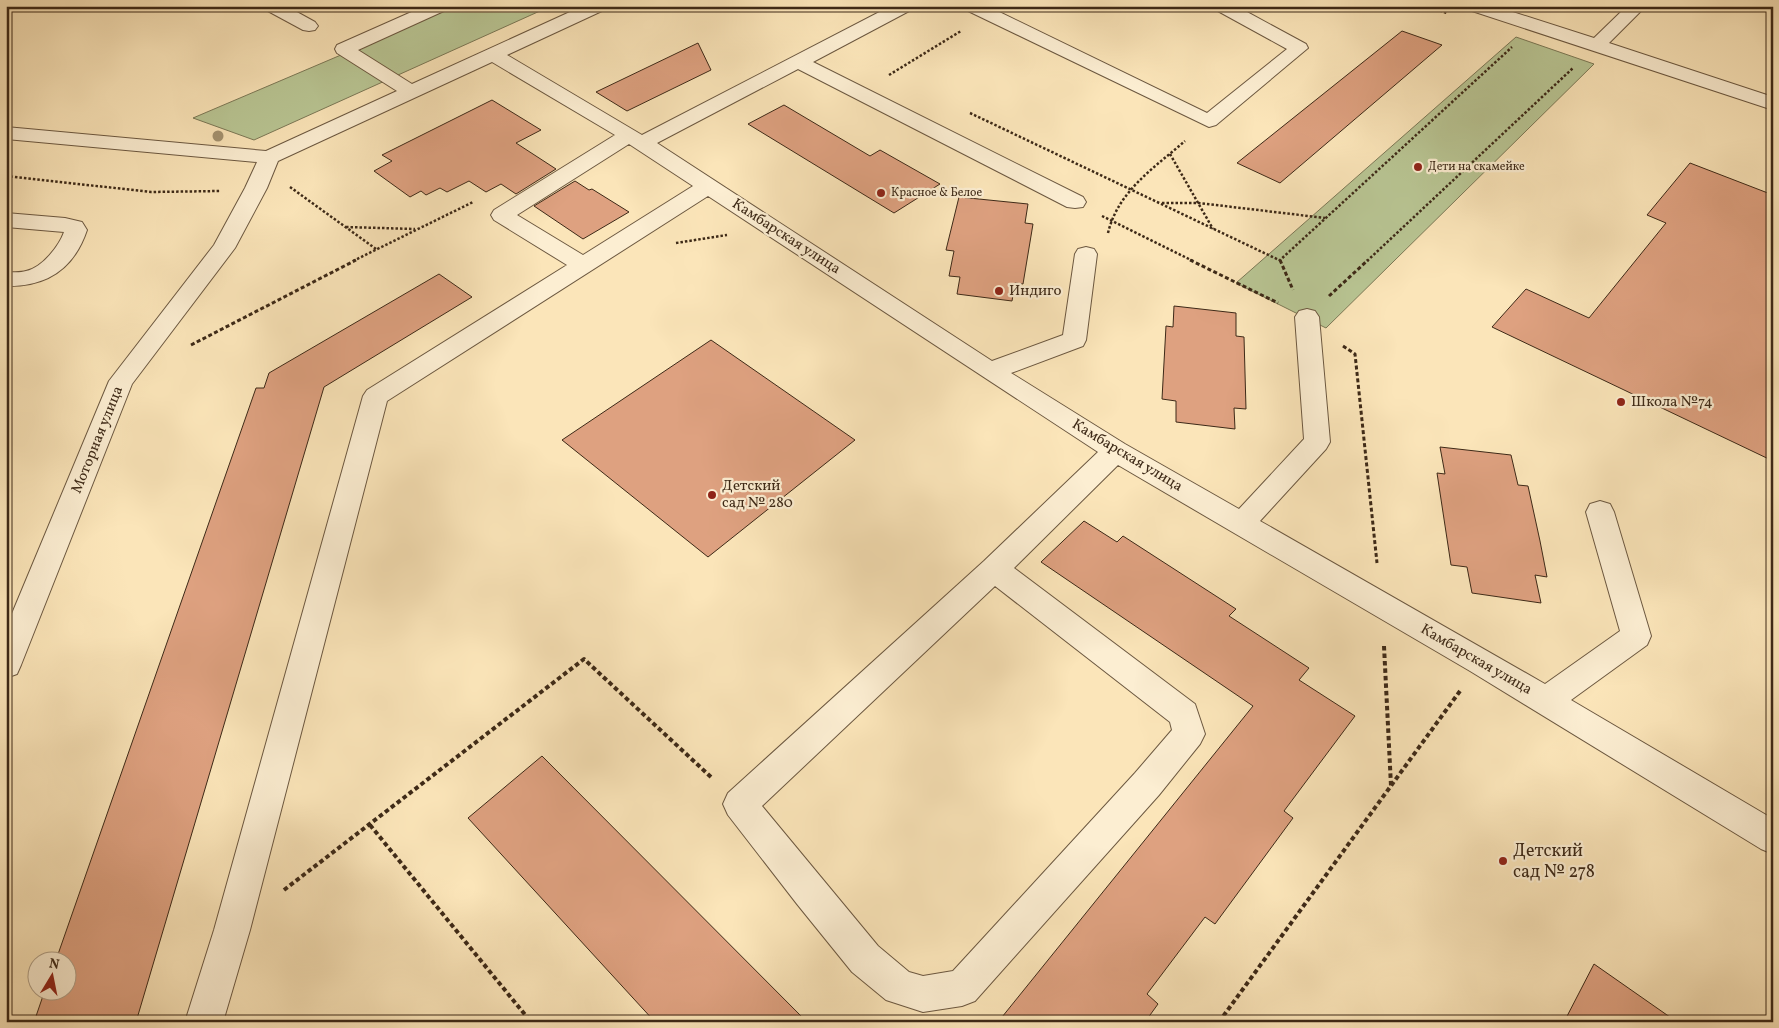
<svg xmlns="http://www.w3.org/2000/svg" width="1779" height="1028" viewBox="0 0 1779 1028" font-family="Vollkorn,serif">
<style>
.green{fill:#b9c694;stroke:#7b7856}
.building{fill:#dea180;stroke:#3d2917}
.lines{fill:none;stroke-linecap:round;stroke-linejoin:round}
.minor-casing{stroke:#6c5840;stroke-width:2}
.path-far2{stroke:#3d2917;stroke-width:2.5;stroke-dasharray:2.5 2;stroke-linecap:butt}
.path-far1{stroke:#3d2917;stroke-width:3;stroke-dasharray:4 2.5;stroke-linecap:butt}
.path{stroke:#3d2917;stroke-width:4;stroke-dasharray:4.5 3;stroke-linecap:butt}
.minor{fill:#fceed2;fill-rule:evenodd}
.tree{fill:#a49371}
.poi-dot{fill:#8f2418;stroke:#fceed2;stroke-width:2}
.labels{text-anchor:middle;dominant-baseline:central;stroke-width:4.5;stroke-linejoin:round;paint-order:stroke}
.far-poi-label{font-size:12px;fill:#3d2917;stroke:#fceed2;text-anchor:start}
.street-label{font-size:15px;fill:#3d2917;stroke:#fceed2}
.poi-label{font-size:15px;fill:#3d2917;stroke:#fceed2;text-anchor:start}
.near-poi-label{font-size:18px;fill:#3d2917;stroke:#fceed2;text-anchor:start}
</style>
<rect width="100%" height="100%" fill="#fbe5b9"/>
<filter id="stains"><feTurbulence type="fractalNoise" baseFrequency=".004" numOctaves="4"/><feColorMatrix values="0 0 0 0 .2 0 0 0 0 .09 0 0 0 0 .02 0 0 0 .5 -.17"/></filter>
<radialGradient id="worn" r=".72"><stop offset=".6" stop-color="#630" stop-opacity="0"/><stop offset="1" stop-color="#630" stop-opacity=".3"/></radialGradient>
<g class="green">
<path d="M456,6H551L254,140L193,118Z"/>
<path d="M1516,37L1594,64L1326,328L1236,283Z"/>
</g>
<g class="building">
<path d="M1402,31L1442,45L1280,183L1237,163Z"/>
<path d="M698,43L711,70L627,111L596,92Z"/>
<path d="M492,100L541,130L516,143L556,169L516,194L501,184L486,192L469,181L447,192L440,188L426,195L421,191L410,197L374,171L392,161L382,155Z"/>
<path d="M784,105L870,156L880,150L940,184L894,213L748,124Z"/>
<path d="M1690,163L1773,195V461L1492,327L1526,289L1589,318L1666,223L1647,215Z"/>
<path d="M575,181L589,190L592,189L629,212L583,239L534,206Z"/>
<path d="M959,197L1028,204L1025,223L1033,224L1023,284L1015,283L1012,301L957,294L960,277L949,276L954,251L946,250Z"/>
<path d="M439,274L472,297L324,387L136,1022H34L45,990H68V960H56L256,388H264L269,373Z"/>
<path d="M1174,306L1236,313V336L1244,337L1246,409L1234,408L1235,429L1176,422V401L1162,399L1166,326L1173,327Z"/>
<path d="M711,340L855,440L708,557L562,440Z"/>
<path d="M1440,447L1511,455L1518,485L1528,486L1540,541L1547,577L1535,575L1541,603L1472,593L1467,567L1451,565L1437,473L1445,474Z"/>
<path d="M1084,521L1117,542L1123,536L1236,609L1229,616L1309,668L1299,680L1355,716L1284,811L1293,818L1215,924L1205,917L1147,994L1158,1004L1145,1022H998L1253,706L1041,562Z"/>
<path d="M542,756L807,1022H655L468,818Z"/>
<path d="M1594,964L1677,1022H1564Z"/>
</g>
<g class="lines">
<g class="minor-casing">
<g id="minor">
<path d="M263,6H286L315,22L318,26L315,30L309,31L303,30L266,10Z"/>
<path d="M425,6H449L446,10L358,50L412,84L583,6H607L604,10L507,55L642,135L891,6H914L911,10L813,62L1083,197L1086,202L1083,207L1075,208L1067,207L798,69L657,143L992,361L1063,335L1075,254L1078,249L1086,247L1094,249L1097,254L1086,340L1083,346L1011,373L1125,444L1239,509L1304,439L1295,317L1299,311L1307,309L1315,311L1319,317L1330,442L1326,449L1260,521L1545,684L1620,631L1586,512L1590,504L1600,501L1610,504L1614,512L1651,636L1647,645L1571,700L1773,819V854L1761,849L1470,671L1118,465L1014,568L1195,704L1205,734L1200,744L1159,795L975,1001L962,1006L923,1012L886,1000L852,972L797,904L728,815L723,804L728,793L984,561L1098,452L708,196L387,401L250,930L223,1022H185L214,930L363,396L367,390L567,265L494,220L491,215L494,210L615,135L492,62L278,161L267,188L235,248L132,384L21,665L17,674L6,678V628L109,381L214,245L245,188L257,162L6,139V127L266,151L397,91L337,53L335,49L337,45ZM629,144L693,186L583,255L517,215ZM995,586L1170,722L1172,730L1135,773L953,971L923,976L909,972L878,946L762,806Z"/>
<path d="M963,6H987L1207,113L1287,49L1216,10L1213,6H1236L1306,44L1308,48L1216,125L1209,127L966,10Z"/>
<path d="M1466,6H1494L1594,38L1627,6H1646L1609,43L1773,97V110L1469,10Z"/>
<path d="M6,213L65,218L82,222L87,230C74,269 46,287 6,286V272C13,272 20,273 26,271C42,268 59,246 64,232L6,227Z"/>
</g>
</g>
<g class="path-far2">
<path d="M1427,6L1447,13"/>
<path d="M889,75L961,31"/>
<path d="M970,113L1279,260"/>
<path d="M1170,154L1213,229"/>
<path d="M6,176L151,192L220,191"/>
<path d="M290,187L376,249"/>
<path d="M1162,203H1199L1325,218"/>
<path d="M1102,216L1193,261"/>
<path d="M346,227L415,229"/>
<path d="M1108,233C1118,191 1154,168 1185,141"/>
<path d="M676,243L727,235"/>
<path d="M353,261L473,202"/>
<path d="M1279,261L1512,47"/>
<path d="M1367,261L1573,68"/>
</g>
<g class="path-far1">
<path d="M1190,260L1278,303"/>
<path d="M1280,260L1293,290"/>
<path d="M1329,296L1368,260"/>
<path d="M191,345L356,260"/>
<path d="M1343,346L1355,354L1377,563"/>
</g>
<g class="path">
<path d="M1384,646L1391,786"/>
<path d="M370,825L531,1022"/>
<path d="M284,890L584,659L712,778"/>
<path d="M1219,1022L1460,691"/>
</g>
<use href="#minor" class="minor"/>
</g>
<circle class="tree" cx="218" cy="136" r="5.5"/>
<g class="poi-dot">
<circle cx="1418" cy="167" r="5"/>
<circle cx="881" cy="193" r="5"/>
<circle cx="999" cy="291" r="5"/>
<circle cx="1621" cy="402" r="5"/>
<circle cx="712" cy="495" r="5"/>
<circle cx="1503" cy="861" r="5"/>
</g>
<g class="labels">
<g class="far-poi-label">
<text x="1428" y="167">Дети на скамейке</text>
<text x="891" y="193">Красное &amp; Белое</text>
</g>
<g class="street-label">
<text transform="translate(786 237) rotate(33)">Камбарская улица</text>
<text transform="translate(98 440) rotate(-68)">Моторная улица</text>
<text transform="translate(1127 456) rotate(31)">Камбарская улица</text>
<text transform="translate(1476 660) rotate(30)">Камбарская улица</text>
</g>
<g class="poi-label">
<text x="1009" y="291">Индиго</text>
<text x="1631" y="402">Школа №74</text>
<text x="722" y="486">Детский<tspan x="722" dy="17">сад № 280</tspan></text>
</g>
<g class="near-poi-label">
<text x="1513" y="851">Детский<tspan x="1513" dy="21">сад № 278</tspan></text>
</g>
</g>
<rect width="1779" height="1028" fill="none" stroke="#fbe5b9" stroke-width="25"/>
<rect x="8" y="8" width="1764" height="1013" fill="none" stroke="#3d2917" stroke-width="2.5"/>
<rect x="12" y="12" width="1754" height="1003" fill="none" stroke="#3d2917"/>
<g transform="translate(52 976) rotate(10)"><circle r="24" fill="#fceed2" stroke="#b09f87"/>
<path d="M0-4L9 19L0 12L-9 19Z" fill="#8f2418"/>
<text y="-8" font-size="14" font-weight="bold" text-anchor="middle" fill="#3d2917">N</text>
</g>
<rect width="100%" height="100%" filter="url(#stains)"/>
<rect width="100%" height="100%" fill="url(#worn)"/>
</svg>
